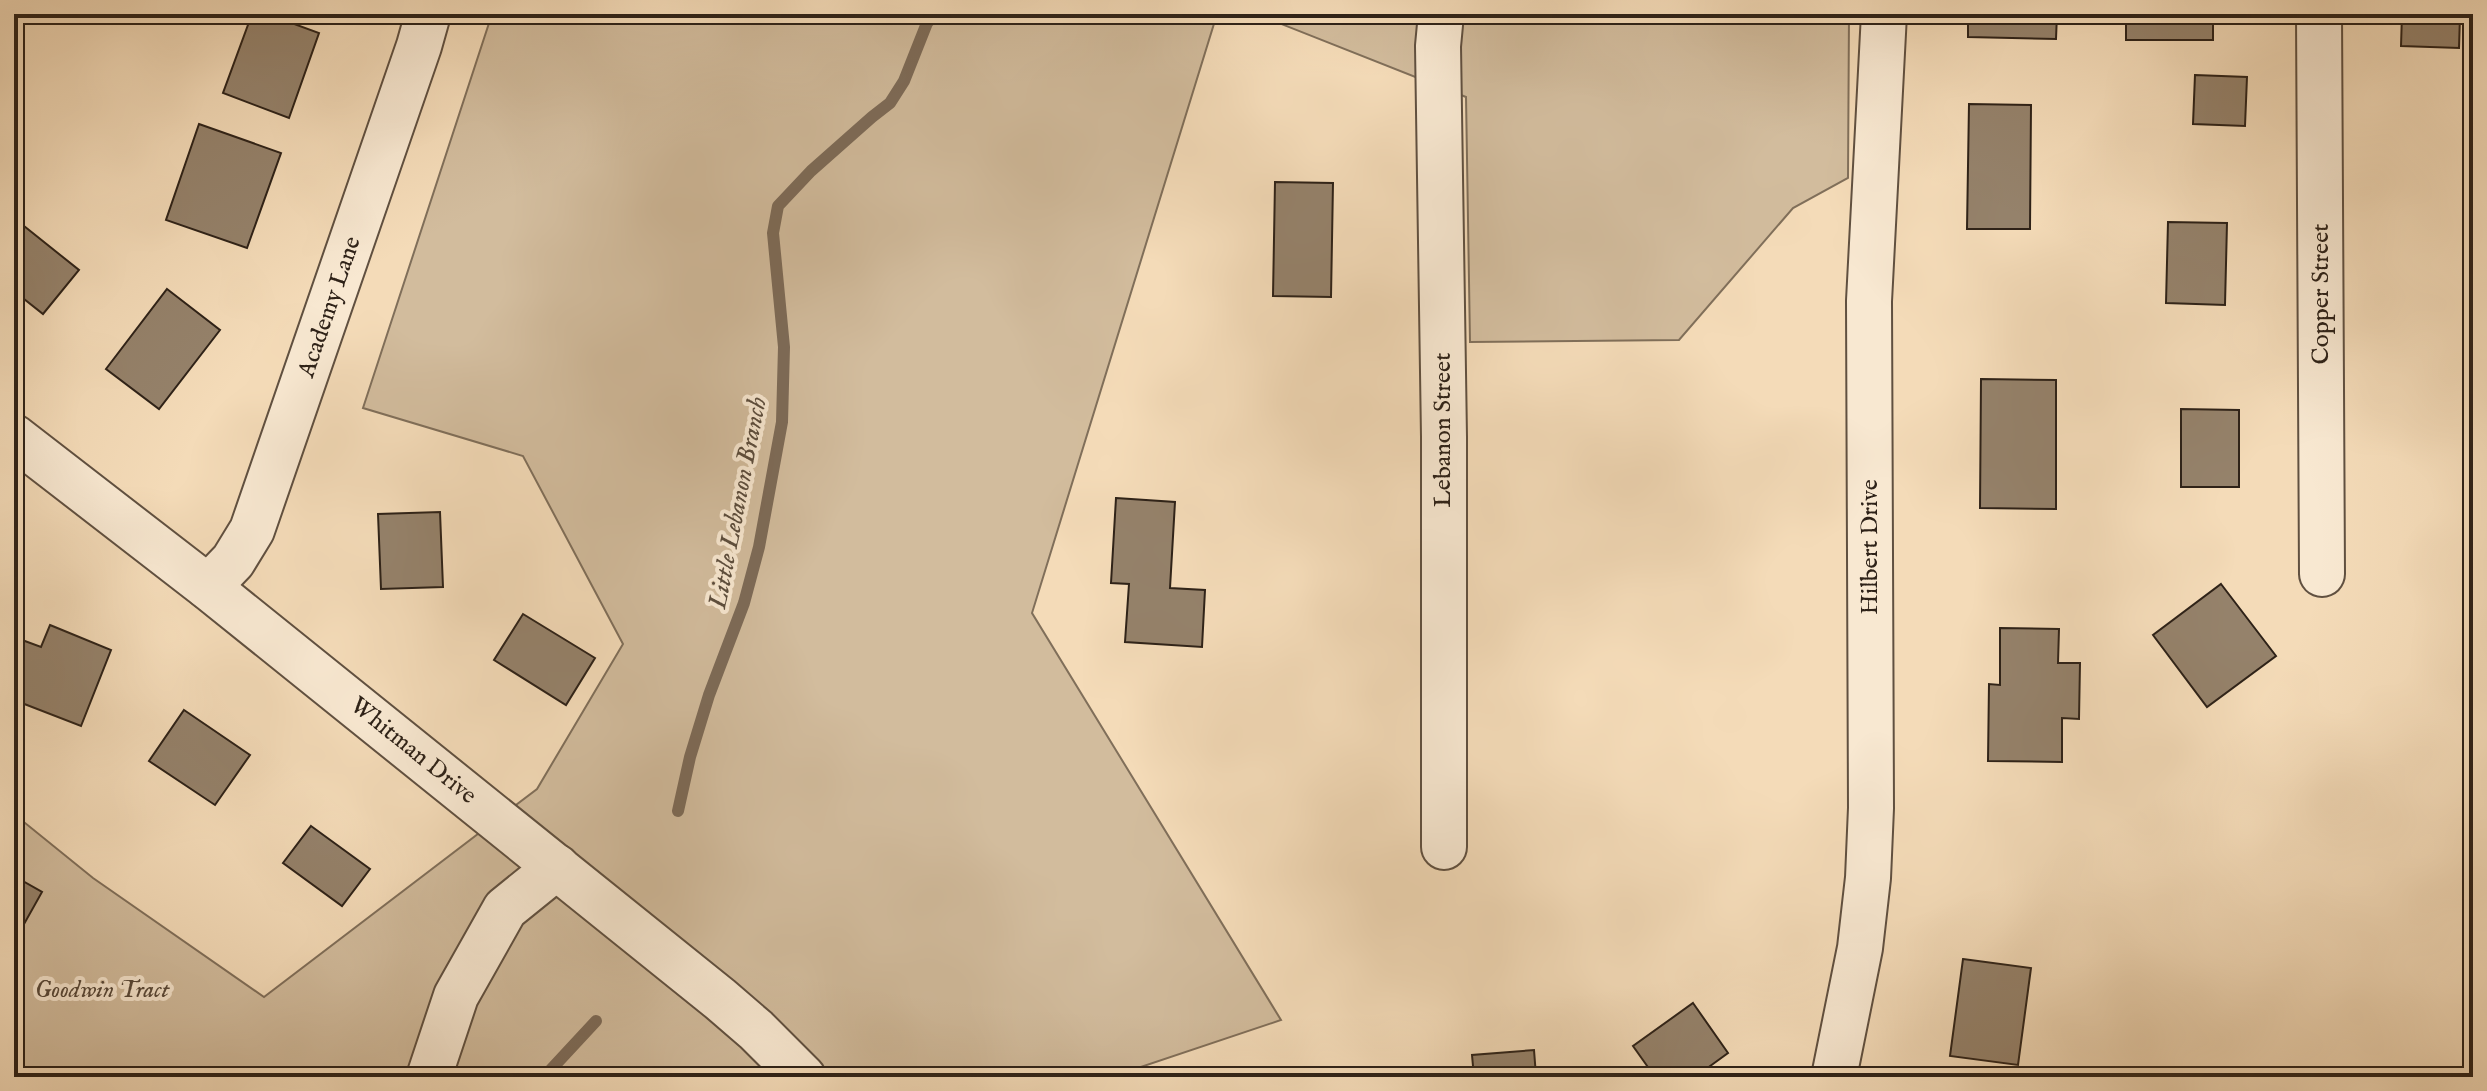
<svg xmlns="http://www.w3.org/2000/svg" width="2487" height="1091" viewBox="0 0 2487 1091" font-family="'IM FELL English',serif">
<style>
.green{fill:#d2bc9d;stroke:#806f5a;stroke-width:2}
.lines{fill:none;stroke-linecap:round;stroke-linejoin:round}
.stream{stroke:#7d6b58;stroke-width:12}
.building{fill:#95826b;stroke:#2e2218;stroke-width:2}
.minor-casing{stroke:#605040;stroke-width:48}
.minor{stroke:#f8e8d1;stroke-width:44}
.labels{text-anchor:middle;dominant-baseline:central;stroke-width:8;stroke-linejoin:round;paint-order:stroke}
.street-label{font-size:24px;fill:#2e2218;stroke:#f8e8d1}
.park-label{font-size:24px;font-style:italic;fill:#574839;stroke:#f8e8d1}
.water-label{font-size:26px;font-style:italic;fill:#5c4d3d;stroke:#f8e8d1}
</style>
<rect width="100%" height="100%" fill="#f4dbb8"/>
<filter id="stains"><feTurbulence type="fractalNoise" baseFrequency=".0025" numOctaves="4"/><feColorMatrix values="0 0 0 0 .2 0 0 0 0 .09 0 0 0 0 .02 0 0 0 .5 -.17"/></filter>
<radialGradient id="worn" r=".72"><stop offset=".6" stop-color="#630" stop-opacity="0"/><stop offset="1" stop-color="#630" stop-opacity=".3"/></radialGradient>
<g class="green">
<path d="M492,14H1217L1032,613L1281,1020L1111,1077H14V814L93,878L264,997L537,789L623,644L523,456L363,408Z"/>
<path d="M1256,14H1849L1848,178L1793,208L1679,340L1470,342L1466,97Z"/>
</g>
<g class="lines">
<g class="stream">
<path d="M678,811L690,757L709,695L744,603L759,547L782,422L784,347L773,233L778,206L811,171L872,117L890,103L904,81L927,23L935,14"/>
<path d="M544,1077L596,1021"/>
</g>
</g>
<g class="building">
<path d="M252,14H267L319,33L289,118L223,93Z"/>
<path d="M1968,14H2057L2056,39L1968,37Z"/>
<rect x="2126" y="14" width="87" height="26"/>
<path d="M2402,14H2473V16H2460L2459,48L2401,46Z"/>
<path d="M2195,75L2247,77L2245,126L2193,124Z"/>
<path d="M1969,104L2031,105L2030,229H1967Z"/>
<path d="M199,124L281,153L247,248L166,220Z"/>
<path d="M1275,182L1333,183L1331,297L1273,296Z"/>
<path d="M14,218L79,270L43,314L14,291Z"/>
<path d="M2168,222L2227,223L2225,305L2166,303Z"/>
<path d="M167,289L220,330L159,409L106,369Z"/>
<path d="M1981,379L2056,380V509L1980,508Z"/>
<path d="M2181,409L2239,410V487H2181Z"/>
<path d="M1116,498L1175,502L1170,588L1205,590L1202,647L1125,642L1129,584L1111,583Z"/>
<path d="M440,512L443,587L381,589L378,514Z"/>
<path d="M2221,584L2276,656L2207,707L2153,635Z"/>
<path d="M523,614L595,658L566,705L494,660Z"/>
<path d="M50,625L111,650L81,726L14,700V637L41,647Z"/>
<path d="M2000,628L2059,629L2058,663H2080L2079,719L2062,718V762L1988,761L1989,684L2000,685Z"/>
<path d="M184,710L250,755L215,805L149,761Z"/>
<path d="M311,826L370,869L342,906L283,863Z"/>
<path d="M14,876L42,892L14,942Z"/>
<path d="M1963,959L2031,968L2018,1065L1950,1056Z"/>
<path d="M1693,1003L1728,1053L1695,1077H1655L1633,1046Z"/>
<path d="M1534,1050L1536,1076L1568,1073V1077H1474L1472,1055Z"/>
<path d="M1387,1069L1388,1077H1323Z"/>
</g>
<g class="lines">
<g class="minor-casing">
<g id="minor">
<path d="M1441,14L1438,46L1444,437V847"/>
<path d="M2319,14L2322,574"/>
<path d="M14,437L208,587L720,999L756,1030L803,1077"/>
<path d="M208,587L233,561L252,530L419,46L428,14"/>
<path d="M429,1077L456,996L505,909L557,867"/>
<path d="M1834,1077L1860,948L1868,878L1871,808L1869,301L1884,14"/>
</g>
</g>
<use href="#minor" class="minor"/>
</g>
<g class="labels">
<g class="street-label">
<text transform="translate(2321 294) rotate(-90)">Copper Street</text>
<text transform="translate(330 307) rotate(-71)">Academy Lane</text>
<text transform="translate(1443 430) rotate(-90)">Lebanon Street</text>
<text transform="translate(1870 547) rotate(-90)">Hilbert Drive</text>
<text transform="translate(413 751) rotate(39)">Whitman Drive</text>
</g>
<g class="park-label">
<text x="102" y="990">Goodwin Tract</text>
</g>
<g class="water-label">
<text transform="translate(738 503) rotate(-79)">Little Lebanon Branch</text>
</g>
</g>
<rect width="2487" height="1091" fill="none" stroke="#f4dbb8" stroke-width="48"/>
<rect x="16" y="16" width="2455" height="1059" fill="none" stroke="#2e2218" stroke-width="4"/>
<rect x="24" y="24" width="2439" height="1043" fill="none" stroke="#2e2218" stroke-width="2"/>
<rect width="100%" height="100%" filter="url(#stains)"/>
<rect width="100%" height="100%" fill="url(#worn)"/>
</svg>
